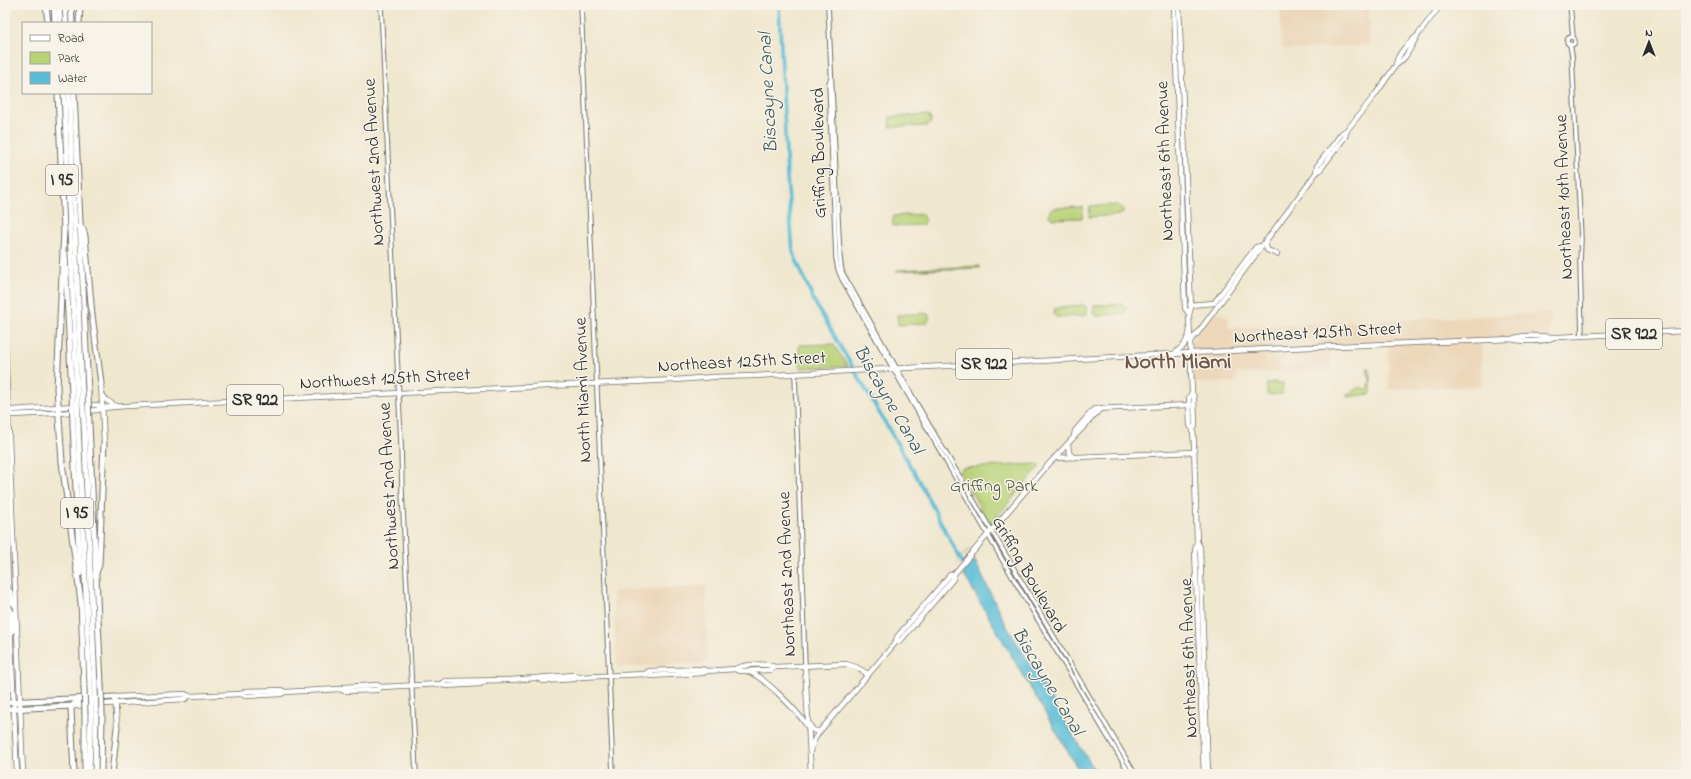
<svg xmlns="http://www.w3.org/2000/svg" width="1691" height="779" viewBox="0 0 1691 779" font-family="'Indie Flower',sans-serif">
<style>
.built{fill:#ecd7ba}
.green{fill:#b8d277;stroke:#727e51}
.water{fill:#59bdd7;stroke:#427481}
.pier{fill:#f0e7cf}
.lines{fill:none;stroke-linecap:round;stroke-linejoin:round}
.canal{stroke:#59bdd7;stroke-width:3.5}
.minor-casing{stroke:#706d64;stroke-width:5.5}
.major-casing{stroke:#706d64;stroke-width:6}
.highway-casing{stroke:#706d64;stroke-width:7}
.minor{stroke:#fff;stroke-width:3.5}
.major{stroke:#fff;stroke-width:4.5}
.highway{stroke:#fff;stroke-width:5}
.highway-bridge-casing{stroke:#706d64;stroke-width:7;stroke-linecap:butt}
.highway-bridge{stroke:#fff;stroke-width:5}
.labels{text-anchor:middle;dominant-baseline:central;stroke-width:3;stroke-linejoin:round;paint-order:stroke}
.shield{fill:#f7f3e8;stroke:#686764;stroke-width:1}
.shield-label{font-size:17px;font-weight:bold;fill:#2b2b2b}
.street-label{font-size:18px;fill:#2b2b2b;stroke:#f7f3e8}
.park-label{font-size:18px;fill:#4e553e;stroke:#f7f3e8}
.water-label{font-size:19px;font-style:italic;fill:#39575f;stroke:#f7f3e8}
.district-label{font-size:22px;font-weight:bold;fill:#705849;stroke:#f7f3e8}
</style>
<rect width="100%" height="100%" fill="#f7f3e8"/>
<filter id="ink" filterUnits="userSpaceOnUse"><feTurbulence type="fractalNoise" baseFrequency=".025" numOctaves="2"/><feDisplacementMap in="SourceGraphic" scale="8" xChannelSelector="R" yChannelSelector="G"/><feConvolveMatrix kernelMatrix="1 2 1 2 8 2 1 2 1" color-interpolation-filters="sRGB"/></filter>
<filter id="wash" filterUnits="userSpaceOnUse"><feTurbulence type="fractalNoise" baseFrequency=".012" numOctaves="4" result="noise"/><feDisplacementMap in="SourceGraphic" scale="16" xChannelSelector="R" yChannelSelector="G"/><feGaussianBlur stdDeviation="0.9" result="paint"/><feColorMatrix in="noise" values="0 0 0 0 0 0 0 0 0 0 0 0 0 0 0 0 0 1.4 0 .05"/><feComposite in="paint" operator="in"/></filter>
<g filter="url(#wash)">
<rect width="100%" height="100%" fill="#f0e7cf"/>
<g class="built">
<path d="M1280,5H1369L1370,45L1284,50L1282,47Z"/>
<path d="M1216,311L1229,319L1228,328L1550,313V338L1481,340L1482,386L1389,389L1388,343L1330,346L1331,371L1236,373L1235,382L1193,383L1191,341Z"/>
<path d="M706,586L707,663L620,667L617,666L613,594L614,591Z"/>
</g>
<g class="green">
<path d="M925,115L929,116L931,120L930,124L926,126L890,127V117Z"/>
<path d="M1117,205L1123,209V212L1120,215L1089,217L1090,206Z"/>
<path d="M1083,207L1082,218L1054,219L1049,216L1050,210L1053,208Z"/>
<path d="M921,214L926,219L923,225L893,226V217L894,216Z"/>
<path d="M979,266V268L896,271L897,270Z"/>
<path d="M1121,304L1124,305L1127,308L1123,314L1097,316L1093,314L1094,305Z"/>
<path d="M1083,305L1087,308V314L1085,316L1060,317H1056L1053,314L1055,309L1060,307Z"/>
<path d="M924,313L929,315V320L927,323L898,325L897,315Z"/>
<path d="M833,344L848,366L800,368L799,345Z"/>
<path d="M1367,369H1369V374L1371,375V394L1347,397V395L1359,387L1368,390L1370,380Z"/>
<path d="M1272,382L1283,383L1282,394L1267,395V384L1272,383Z"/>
<path d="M1037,464L1040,466L993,521L989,522L959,472L962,468Z"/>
</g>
<path class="water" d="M969,549L1006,625L1097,774H1081L957,563Z"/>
<path class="pier" d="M970,548L975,559L962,574L955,565Z"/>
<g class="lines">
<path class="canal" d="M779,5L787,177L793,252L814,301L918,479L962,562"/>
</g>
</g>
<g filter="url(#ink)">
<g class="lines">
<g class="minor-casing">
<g id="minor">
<path d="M381,5L401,443L402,490L416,774"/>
<path d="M581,5L613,774"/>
<path d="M828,5L840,259L842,272L918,406L1135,774"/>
<path d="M1570,5L1573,37"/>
<circle cx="1571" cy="41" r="4"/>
<path d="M1570,44L1572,56L1581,239L1580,262L1582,336"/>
<path d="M831,78L829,83L836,258L838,269L842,279L1003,561L1130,774"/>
<path d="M795,374L805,666"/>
</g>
</g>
<g class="major-casing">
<g id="major">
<path d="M1174,5L1185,308L1189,314"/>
<path d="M1179,5L1191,308L1189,314L1192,393L1194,397L1195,426L1193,429"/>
<path d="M1396,65C1397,54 1408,44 1416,37"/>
<path d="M1316,173L1317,166L1342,133L1347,130L1375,95L1396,65C1407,59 1411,45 1418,35C1425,25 1433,15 1441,5"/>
<path d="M1265,241L1267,250L1277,254"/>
<path d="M1190,305L1214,303L1256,247L1261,246"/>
<path d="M1512,339C1527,333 1544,337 1558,337L1686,331"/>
<path d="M1190,341L1197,334L1316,173L1320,170L1345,137L1347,130"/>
<path d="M5,342L23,774"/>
<path d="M1173,355L1184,345L1189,335"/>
<path d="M101,383L104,443"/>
<path d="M1192,393L1189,398L1190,426L1193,429L1194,445L1197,542L1195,551L1204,774"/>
<path d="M102,394L106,400L116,406"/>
<path d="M86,405H97L102,408"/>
<path d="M85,411L98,410L102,408L126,406L675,380L713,377L754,376L1288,348L1512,339C1523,342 1544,342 1554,337"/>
<path d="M5,412L12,410L75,406"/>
<path d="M9,412L12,415L76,412"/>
<path d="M1074,436L1075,431L1094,409L1190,405"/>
<path d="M1068,444L1069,453L1073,457"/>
<path d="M1054,458L1194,452"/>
<path d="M5,464L7,473"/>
<path d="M5,510H12"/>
<path d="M5,515L17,774"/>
<path d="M1197,542L1200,547L1208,774"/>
<path d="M10,591L12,601L16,607"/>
<path d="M10,609L13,615L14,631"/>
<path d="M896,642L897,637L950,575L954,574L1047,466L1101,408"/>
<path d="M805,666L811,774"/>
<path d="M735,669L739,671L770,670L775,667"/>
<path d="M747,671C764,676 798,712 808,727"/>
<path d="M645,674L649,671L702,669L707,671L735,669C744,664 765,663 775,667L846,664L856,667L868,674"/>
<path d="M539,679L543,681L574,679L579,677"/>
<path d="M441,684L445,681L510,680L574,675L579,677L645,674L650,676L703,673L707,671"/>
<path d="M340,689L344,687L377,685L381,687L441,684L445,686L480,684L484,682"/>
<path d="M241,694L246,696L281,694L285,692"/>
<path d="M73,706L185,699L189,696"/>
<path d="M809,724L813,730L819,732"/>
<path d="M117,727L115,697L185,694L189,696L241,694L246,691L281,690L285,692L340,689L344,691L377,690L381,687"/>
<path d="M810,751L815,738L820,731L896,642L901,640L953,579L954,574"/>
</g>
</g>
<g class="highway-casing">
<g id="highway">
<path d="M46,5L48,23"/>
<path d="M54,5L55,23"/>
<path d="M59,5L60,23"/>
<path d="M65,5L66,23"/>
<path d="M71,5L72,23"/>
<path d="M79,23L80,5"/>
<path d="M58,93L64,230"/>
<path d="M64,93L77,393"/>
<path d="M69,93L82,393"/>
<path d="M74,93L88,392"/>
<path d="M64,228L57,388L62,462L81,602"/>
<path d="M83,229L85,236L92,315L101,383"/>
<path d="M65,254L72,393"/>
<path d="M78,424L90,686"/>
<path d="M84,424L95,686"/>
<path d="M89,424L101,685"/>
<path d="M73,425L80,574"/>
<path d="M95,575L99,565L104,443"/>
<path d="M81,600L84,686"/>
<path d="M5,702L115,697"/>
<path d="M5,709L73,706"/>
<path d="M74,774L71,709L74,704L81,700"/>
<path d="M85,774V714"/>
<path d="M89,774L91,714"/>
<path d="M95,774L96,714"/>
<path d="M101,774L102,714"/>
<path d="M112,774L117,727"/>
</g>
</g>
<use href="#minor" class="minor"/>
<use href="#major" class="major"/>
<use href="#highway" class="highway"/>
<g class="highway-bridge-casing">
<g id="highway-bridge">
<path d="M88,392L89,424"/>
<path d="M72,393L73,425"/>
<path d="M77,393L78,424"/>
<path d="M82,393L84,424"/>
<path d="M101,685L102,714"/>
<path d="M84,686L85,714"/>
<path d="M90,686L91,714"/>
<path d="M95,686L96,714"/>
</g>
</g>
<use href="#highway-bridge" class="highway-bridge"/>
</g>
</g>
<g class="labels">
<g class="shield">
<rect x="46" y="165" width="32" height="30" rx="3"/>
<rect x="1606" y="319" width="56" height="30" rx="3"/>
<rect x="956" y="349" width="56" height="30" rx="3"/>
<rect x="227" y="385" width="56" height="30" rx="3"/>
<rect x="61" y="498" width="32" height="30" rx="3"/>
</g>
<g class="shield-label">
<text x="62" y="180">I 95</text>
<text x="1634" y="334">SR 922</text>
<text x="984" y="364">SR 922</text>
<text x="255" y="400">SR 922</text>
<text x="77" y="513">I 95</text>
</g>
<g class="street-label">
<text transform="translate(820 153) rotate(-91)">Griffing Boulevard</text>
<text transform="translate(1166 161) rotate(-92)">Northeast 6th Avenue</text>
<text transform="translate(375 162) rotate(-93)">Northwest 2nd Avenue</text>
<text transform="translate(1565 197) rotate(-92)">Northeast 10th Avenue</text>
<text transform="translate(1318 334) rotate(-3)">Northeast 125th Street</text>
<text transform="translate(742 363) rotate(-3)">Northeast 125th Street</text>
<text transform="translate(385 380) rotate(-3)">Northwest 125th Street</text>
<text transform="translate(584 390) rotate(-92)">North Miami Avenue</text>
<text transform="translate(390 486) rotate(-93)">Northwest 2nd Avenue</text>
<text transform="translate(788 574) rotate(-92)">Northeast 2nd Avenue</text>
<text transform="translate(1028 575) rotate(60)">Griffing Boulevard</text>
<text transform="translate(1190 658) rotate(-92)">Northeast 6th Avenue</text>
</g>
<g class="park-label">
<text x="994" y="487">Griffing Park</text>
</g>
<g class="water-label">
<text transform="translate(769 93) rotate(-93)">Biscayne Canal</text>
<text transform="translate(888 400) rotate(60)">Biscayne Canal</text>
<text transform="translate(1047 682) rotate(59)">Biscayne Canal</text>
</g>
<g class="district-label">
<text x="1178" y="363">North Miami</text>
</g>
</g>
<rect width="1691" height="779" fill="none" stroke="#f7f3e8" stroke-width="20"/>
<rect x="22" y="22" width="130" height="72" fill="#f7f3e8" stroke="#a5a39c"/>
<rect x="30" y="35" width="20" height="6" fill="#ffffff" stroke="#a5a39c"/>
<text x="58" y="42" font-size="12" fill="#2b2b2b">Road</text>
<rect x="30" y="52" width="20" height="12" fill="#b8d277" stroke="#a5a39c"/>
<text x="58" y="62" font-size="12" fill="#2b2b2b">Park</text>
<rect x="30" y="72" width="20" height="12" fill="#59bdd7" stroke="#a5a39c"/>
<text x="58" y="82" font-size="12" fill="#2b2b2b">Water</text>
<g transform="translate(1649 42)" stroke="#f7f3e8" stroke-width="3" paint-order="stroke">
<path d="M0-3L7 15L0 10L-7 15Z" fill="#2b2b2b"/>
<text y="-6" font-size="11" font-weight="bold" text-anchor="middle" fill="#2b2b2b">N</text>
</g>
</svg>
